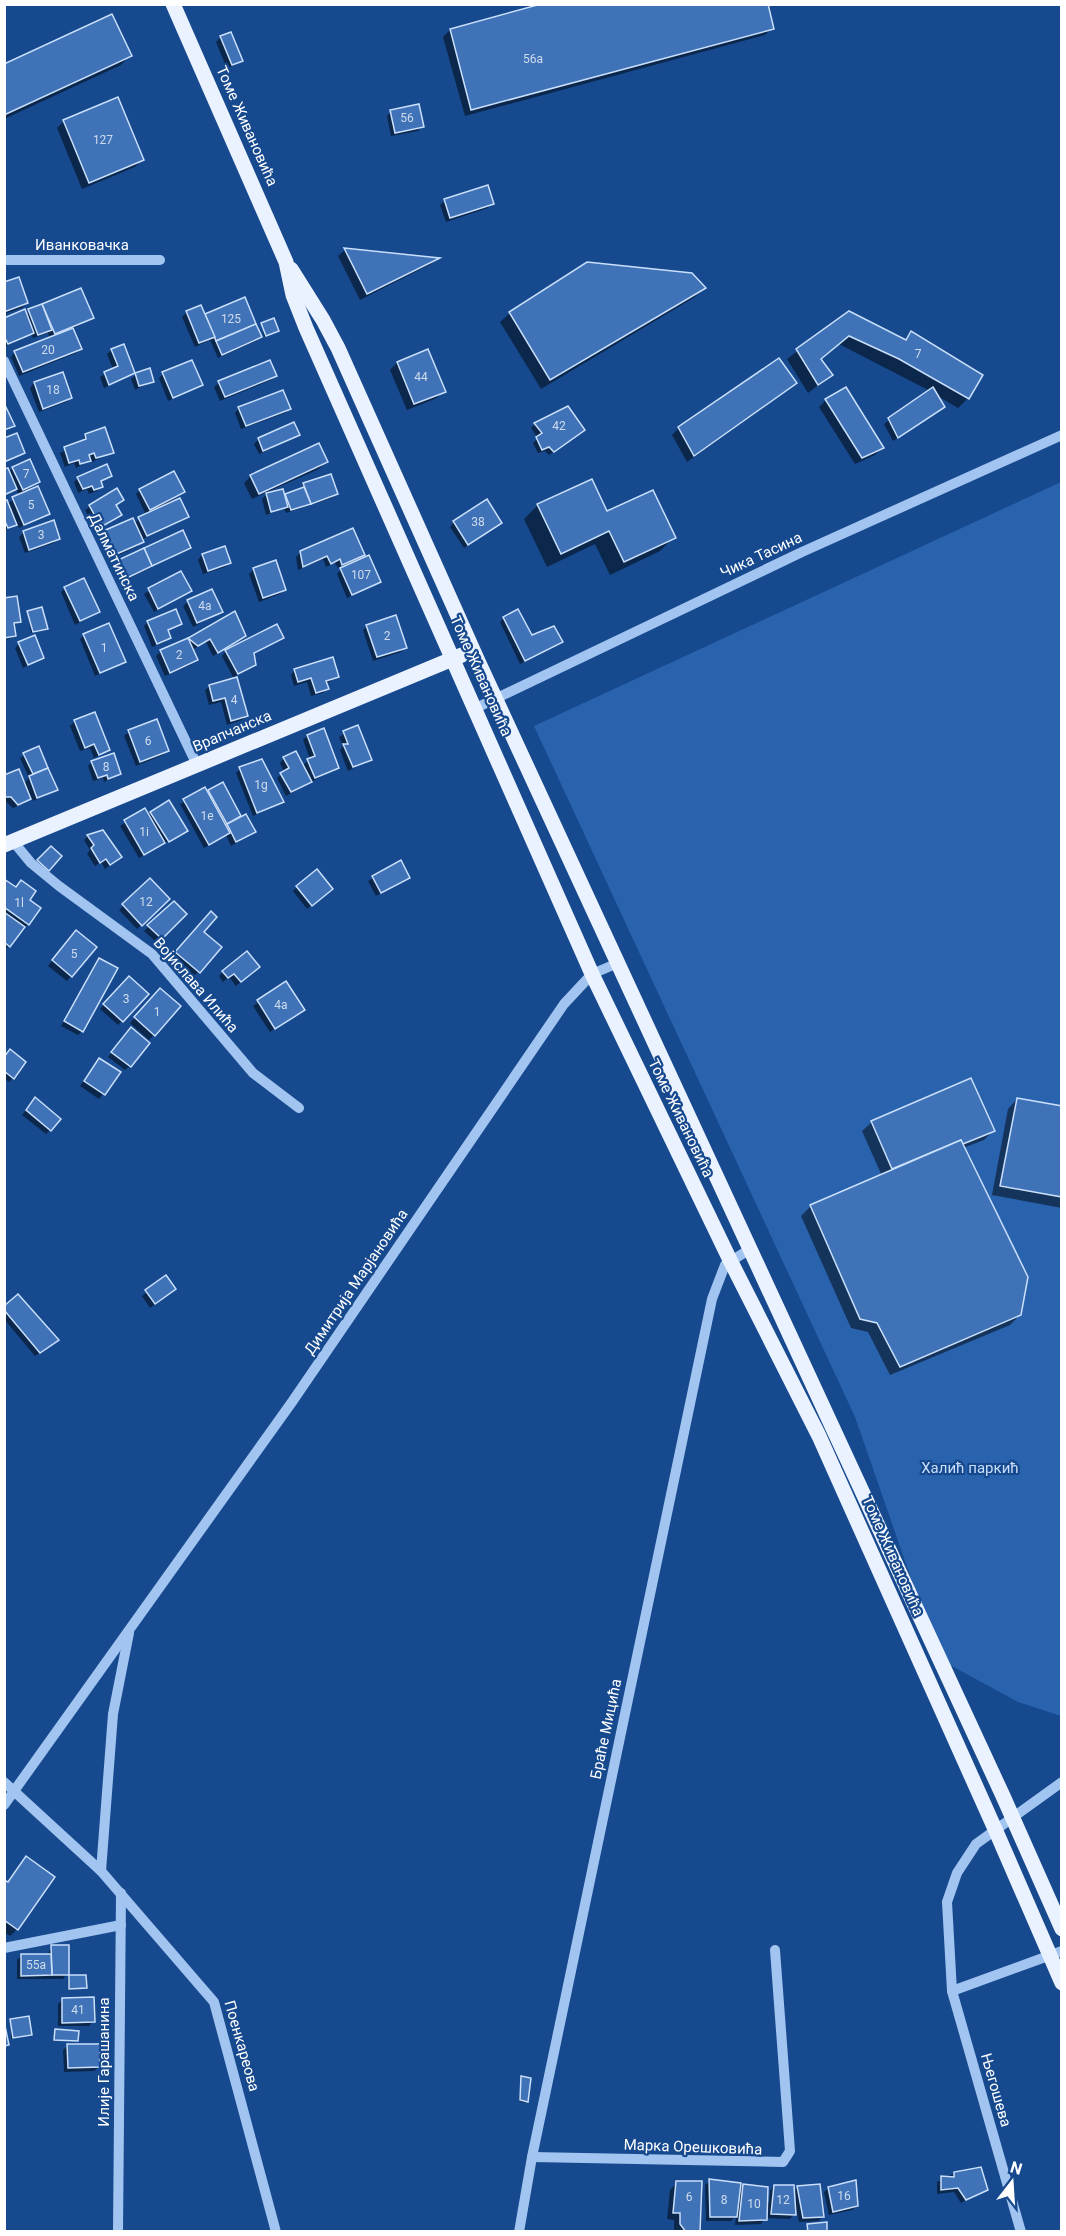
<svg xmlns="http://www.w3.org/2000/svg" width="1066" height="2236" viewBox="0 0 1066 2236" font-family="Roboto,sans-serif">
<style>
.green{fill:#2962ad}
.shadow{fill:#0007}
.building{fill:#3f72b7;stroke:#c9dffb;stroke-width:1.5}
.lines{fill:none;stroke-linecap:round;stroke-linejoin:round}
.minor{stroke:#a2c4f0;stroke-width:10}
.major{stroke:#ebf2ff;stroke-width:15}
.labels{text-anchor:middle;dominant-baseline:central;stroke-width:4.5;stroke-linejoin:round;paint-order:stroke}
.number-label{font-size:12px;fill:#cfdced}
.street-label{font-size:15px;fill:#fff;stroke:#16498e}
.park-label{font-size:15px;fill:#c9dffb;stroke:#16498e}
</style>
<rect width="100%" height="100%" fill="#16498e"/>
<path class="green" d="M1061,482V1716L1018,1702L939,1659L855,1417L534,726Z"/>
<g class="shadow">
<path d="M772,28L765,35L465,116L443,37L450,30Z"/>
<path d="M221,37L241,61L227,69L216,42Z"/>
<path d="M130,55L121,65L4,119V66Z"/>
<path d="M391,112L422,126L418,131L391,136L387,116Z"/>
<path d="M64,121L142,160L135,167L82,189L57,128Z"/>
<path d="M445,201L492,203L488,208L446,222L440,205Z"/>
<path d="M345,250L436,259L431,264L360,300L338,256Z"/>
<path d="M4,283L27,303L22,308L4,314Z"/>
<path d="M704,288L695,297L541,389L500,322L510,313Z"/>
<path d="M80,290L92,318L72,329L80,349L76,353L19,376L11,357L15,352L50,339L48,333L33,338L31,333L4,347V319L25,315Z"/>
<path d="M244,299L261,337L256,341L218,358L210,340L195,347L182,317L186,313L200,307L204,316Z"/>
<path d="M849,312L904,341L911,333L968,398L958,408L936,395L944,407L893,441L884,424L930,391L839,344L820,360L831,375L808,393L787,359Z"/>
<path d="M262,324L276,332L264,337Z"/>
<path d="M112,350L133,373L104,388L100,377L113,369L107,354Z"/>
<path d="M397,363L444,391L437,398L407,410L390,370Z"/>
<path d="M62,374L71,398L66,402L39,412L30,388L34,383Z"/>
<path d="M163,374L201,385L168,401L159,378Z"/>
<path d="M136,375L152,381L135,390L131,379Z"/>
<path d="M275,376L271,380L220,401L214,387L219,383Z"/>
<path d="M788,390L687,462L672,435L679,428Z"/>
<path d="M826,400L882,448L875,455L855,464L819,407Z"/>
<path d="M239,408H289L285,413L241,429L235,413Z"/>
<path d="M535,424L578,434L549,455L545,451L538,453L533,443L538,438L531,428Z"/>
<path d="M85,435L112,452L92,462L91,459L76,468L74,463L65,467L60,453L82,442Z"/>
<path d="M298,435L259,454L254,444L259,439Z"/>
<path d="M4,440L23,453L4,463Z"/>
<path d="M326,462L319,469L252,499L244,483L251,476Z"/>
<path d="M13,468L38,482L24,491L48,513L19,528L17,522L4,531V503L7,504L19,496L16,488L4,496V471L8,472Z"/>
<path d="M110,476L100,483L101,486L97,491L89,494L87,489L78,493L74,482L78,478Z"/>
<path d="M304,484L336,494L332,498L286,513L284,508L266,515L262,499L266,495L282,491L284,496L300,490Z"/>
<path d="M116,490L122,500L115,506V519L96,530L85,510Z"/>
<path d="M140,490L184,492L170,501L187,517L141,540L138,546L108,560L98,538L102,534L134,523L146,515L136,494Z"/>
<path d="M538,505L606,513L674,537L660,551L610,575L595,544L547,567L524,519Z"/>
<path d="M454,522L500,523L464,548L450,527Z"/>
<path d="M24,532L58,539L54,543L25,553L19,537Z"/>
<path d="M189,548L120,583L112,567L117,562Z"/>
<path d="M301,552L363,555L355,563L379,581L347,598L337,574L345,565L338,568L335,563L326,567L323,559L298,570L296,557Z"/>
<path d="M202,555L229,563L225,567L203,574L198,560Z"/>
<path d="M254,569L284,590L280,594L259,602L249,574Z"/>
<path d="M180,573L190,591L154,612L144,594Z"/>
<path d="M65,588L98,612L75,625L61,592Z"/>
<path d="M4,600L20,621L13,626L15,636L4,641Z"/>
<path d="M188,602L221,612L193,627L183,606Z"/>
<path d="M28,612L46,628L31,633Z"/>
<path d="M234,613L244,636L240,640L213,656L206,642L192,650L196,660L192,664L165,676L156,656L161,651L189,639Z"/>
<path d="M504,618L532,637L561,642L520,664L500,622Z"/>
<path d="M148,622L180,624L167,632L170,637L165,642L152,647L144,626Z"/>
<path d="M367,626L405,647L401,652L373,661L363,630Z"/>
<path d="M84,635L124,662L95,676L80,639Z"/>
<path d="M282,638L252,655L254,665L235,676L246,716L242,720L227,725L221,702L209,705L205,690L210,686L234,679L222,656L226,651Z"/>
<path d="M19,644L42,658L23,668L15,648Z"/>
<path d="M295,670L337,677L326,684L327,688L323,693L311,696L307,682L294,686L291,675Z"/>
<path d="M75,721L108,750L94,758L90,748L80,751L70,726Z"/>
<path d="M357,727L370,759L348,771L340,750L343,746L339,737Z"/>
<path d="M129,732L167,751L163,755L136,766L124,736Z"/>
<path d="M307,736L338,767L286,796L277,778L284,772L280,763L284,758L302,766L310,759L303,740Z"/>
<path d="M38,748L56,790L33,801L31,797L25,803L13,808L4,800V776L23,784L29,778L20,758Z"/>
<path d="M92,762L119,774L104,782L103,778L93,781L88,766Z"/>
<path d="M240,769L282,801L253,816L236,773Z"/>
<path d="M222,784L241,819L254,832L231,846L226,835L204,848L180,804Z"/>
<path d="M144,810L148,816L151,813L186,831L139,858L120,826Z"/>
<path d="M88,836L120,857L105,869L101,862L95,866L87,854L90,850L84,840Z"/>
<path d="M400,862L408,877L376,896L368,881Z"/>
<path d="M150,880L168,899L137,929L119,910Z"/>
<path d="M4,881L27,900L28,924L5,950Z"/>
<path d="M297,887L326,893L307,909L293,891Z"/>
<path d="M174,903L185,914L156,942L144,931Z"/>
<path d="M207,918L202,932L220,948L194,976L172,957Z"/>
<path d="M72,936L71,976L67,981L48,966Z"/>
<path d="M99,960L82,1031L78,1035L61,1026Z"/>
<path d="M253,971L236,986L229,977L223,982L219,976L223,972Z"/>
<path d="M129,978L147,994L118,1025L100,1009Z"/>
<path d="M285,984L303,1010L270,1032L253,1006Z"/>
<path d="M156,994L179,1007L149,1040L130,1023Z"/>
<path d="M126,1034L130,1066L125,1070L108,1057Z"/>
<path d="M4,1058L13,1078L9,1082L4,1078Z"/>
<path d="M95,1064L119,1073L99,1099L80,1086Z"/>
<path d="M1017,1099L1062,1107V1208L992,1195L1008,1109Z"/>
<path d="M31,1104L50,1130L46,1134L22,1115Z"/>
<path d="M872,1122L993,1131L984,1140L963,1148L1020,1315L1010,1325L890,1375L868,1332L851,1328L801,1216L811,1206L882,1176L862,1131Z"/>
<path d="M165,1277L170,1293L150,1308L142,1296Z"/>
<path d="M4,1308L53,1344L35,1356L4,1319Z"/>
<path d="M26,1858L17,1929L10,1936L4,1932V1881L7,1883Z"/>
<path d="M52,1947L67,1974L63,1979H17V1960L21,1956L47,1955Z"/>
<path d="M68,1976H85V1988L68,1990Z"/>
<path d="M62,2000L93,2021L89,2026H58V2004Z"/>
<path d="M11,2020L30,2034L11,2039Z"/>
<path d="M56,2031L77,2041H53Z"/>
<path d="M68,2046L99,2067L94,2071L64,2072L63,2050Z"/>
<path d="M522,2078L527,2101L525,2103L519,2101Z"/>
<path d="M955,2173L986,2189L961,2203L954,2192L937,2194V2182Z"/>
<path d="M710,2181L738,2191L744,2186L769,2203L770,2191L774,2186L793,2193L797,2188L819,2186L822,2217L818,2221L799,2222L795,2204L794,2214L790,2219L765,2218L761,2224L735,2225L736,2216L731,2221H706L705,2185Z"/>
<path d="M677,2183H700L699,2232H674V2220L667,2219L670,2190Z"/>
<path d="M829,2188L857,2206L852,2210L829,2215L824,2192Z"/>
</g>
<g class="building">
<path d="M541,4H768L774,29L471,110L450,29Z"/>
<path d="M112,14L132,56L4,115V64Z"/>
<path d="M231,32L243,61L232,65L220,36Z"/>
<path d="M118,97L144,160L89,183L63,120Z"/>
<path d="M419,104L424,127L395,133L390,110Z"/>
<path d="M488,185L494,204L450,218L444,199Z"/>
<path d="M344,248L440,258L367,294Z"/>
<path d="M587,262L692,273L706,288L550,380L509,312Z"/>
<path d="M19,277L28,303L4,312V282Z"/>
<path d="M81,288L94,318L55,334L42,304Z"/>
<path d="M245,297L256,324L216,341L205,314Z"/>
<path d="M42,304L52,330L38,335L28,309Z"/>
<path d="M201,305L215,337L199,343L186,311Z"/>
<path d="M25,309L34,333L8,344L4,336V318Z"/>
<path d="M849,311L906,340L911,331L983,375L969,399L899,359L849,336L821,359L833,375L818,385L796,349Z"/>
<path d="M274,318L279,331L266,336L261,323Z"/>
<path d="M256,324L262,337L222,355L216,341Z"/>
<path d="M73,328L82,349L23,372L14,351Z"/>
<path d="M124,344L135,373L109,385L104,372L118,366L111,349Z"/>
<path d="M428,349L446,392L414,404L397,362Z"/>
<path d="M779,358L797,383L694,456L678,427Z"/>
<path d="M192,360L203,385L173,398L162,372Z"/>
<path d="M270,360L277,376L225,397L218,381Z"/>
<path d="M150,368L154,382L139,386L135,373Z"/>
<path d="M63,372L72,398L43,409L34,382Z"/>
<path d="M846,387L884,448L862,458L825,399Z"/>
<path d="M933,387L945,407L898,438L888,418Z"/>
<path d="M283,390L291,409L246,426L238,407Z"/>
<path d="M4,403L15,426L4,430Z"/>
<path d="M568,406L585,430L554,452L549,447L542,450L536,437L542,433L534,423Z"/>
<path d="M294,422L300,435L263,451L258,438Z"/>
<path d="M105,427L114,453L96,458L94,453L89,455L91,461L80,464L79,460L69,463L64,447L86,439L85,434Z"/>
<path d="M17,433L25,453L4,462V438Z"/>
<path d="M319,443L328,462L259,494L250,475Z"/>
<path d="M30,459L40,482L23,490L12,467Z"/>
<path d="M107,464L112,476L101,481L103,487L94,490L92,486L83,489L77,477Z"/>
<path d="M8,468L17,489L4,495V469Z"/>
<path d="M174,471L185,492L150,510L139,489Z"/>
<path d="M331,474L338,494L311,504L303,483Z"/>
<path d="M592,479L607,511L653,490L676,538L624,562L609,531L561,554L537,504Z"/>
<path d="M38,486L50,514L24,525L12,497Z"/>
<path d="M304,487L311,504L291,510L285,494Z"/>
<path d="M117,488L124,500L116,505L122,515L101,527L89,505Z"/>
<path d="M283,489L288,507L271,512L266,493Z"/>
<path d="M180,498L189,517L147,536L138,517Z"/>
<path d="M487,499L502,523L468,545L453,521Z"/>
<path d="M7,500L17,525L8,528L4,519V501Z"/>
<path d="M133,518L144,542L112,556L101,532Z"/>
<path d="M54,520L60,539L29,550L23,531Z"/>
<path d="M353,528L365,555L342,565L340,559L331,564L327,556L303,567L300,551Z"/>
<path d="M183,530L191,548L152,566L144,548Z"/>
<path d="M225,546L231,563L208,571L202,554Z"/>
<path d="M144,548L152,566L125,579L116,561Z"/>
<path d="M369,555L381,582L352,595L340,568Z"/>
<path d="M276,560L286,590L263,598L253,568Z"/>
<path d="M181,571L192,591L158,609L148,588Z"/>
<path d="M84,578L100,612L80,621L64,587Z"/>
<path d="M212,589L223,612L197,623L187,600Z"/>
<path d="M17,596L21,622L14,623L16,636L4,638V598Z"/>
<path d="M42,607L48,629L33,632L27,611Z"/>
<path d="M176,609L182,624L168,630L171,638L157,644L147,621Z"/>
<path d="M518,609L532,635L554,626L563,642L525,661L503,617Z"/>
<path d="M235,611L246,636L218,653L210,639L198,646L188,638Z"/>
<path d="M396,615L407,648L377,657L366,625Z"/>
<path d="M109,623L126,662L100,673L83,634Z"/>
<path d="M277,624L284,638L254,653L256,665L238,674L225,650Z"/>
<path d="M35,635L44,658L28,665L18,642Z"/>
<path d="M188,638L198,660L170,673L160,650Z"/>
<path d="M333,657L339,677L326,681L329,689L316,693L311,678L298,682L294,669Z"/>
<path d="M237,677L248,716L231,721L225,698L213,701L209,685Z"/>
<path d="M95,712L110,750L99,755L94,744L85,748L74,720Z"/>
<path d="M157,719L169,751L140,762L128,730Z"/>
<path d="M358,725L372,760L353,767L343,744H348L343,731Z"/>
<path d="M324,728L339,768L315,778L307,759L315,756L307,735Z"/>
<path d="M39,746L48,768L33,774L23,753Z"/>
<path d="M296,751L312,782L291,792L280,773L289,768L283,757Z"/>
<path d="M114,753L121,774L108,779L107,775L98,778L91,761Z"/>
<path d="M262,759L284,802L257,813L239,767Z"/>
<path d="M48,768L58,790L37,798L29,776Z"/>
<path d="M19,769L31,799L18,805L11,797H5L4,775Z"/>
<path d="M223,782L241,816L227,824L208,790Z"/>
<path d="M205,787L230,833L209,845L183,799Z"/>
<path d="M169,800L188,831L169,842L150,812Z"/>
<path d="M145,808L165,843L144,855L124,820Z"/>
<path d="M246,814L256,832L236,842L227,824Z"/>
<path d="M103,830L122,857L110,865L106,859L100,863L91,848L94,845L87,835Z"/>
<path d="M51,846L62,856L49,871L37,860Z"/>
<path d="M401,860L410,878L381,893L372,876Z"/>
<path d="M317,869L333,889L312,906L296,886Z"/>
<path d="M150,878L170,899L142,926L122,904Z"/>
<path d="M4,879L16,887L21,880L36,891L30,900L41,908L29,925L4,907Z"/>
<path d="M174,901L187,914L162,939L147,925Z"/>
<path d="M211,911L217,917L204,932L222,947L200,973L175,952Z"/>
<path d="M4,912L25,927L10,947L4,942Z"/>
<path d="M76,930L97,947L72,977L52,960Z"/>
<path d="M247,951L260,967L241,982L234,974L228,978L222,971Z"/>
<path d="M99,958L118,968L83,1032L64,1021Z"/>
<path d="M129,976L149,994L123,1022L103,1004Z"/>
<path d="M286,981L305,1010L275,1029L257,1000Z"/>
<path d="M160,988L181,1006L155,1036L134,1017Z"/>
<path d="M131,1027L150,1043L131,1067L111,1052Z"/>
<path d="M10,1049L26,1062L14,1079L4,1071V1057Z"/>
<path d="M99,1058L121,1072L105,1095L84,1081Z"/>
<path d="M971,1078L995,1131L963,1144L961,1140L892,1169L871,1121Z"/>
<path d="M35,1097L61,1119L51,1131L26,1110Z"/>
<path d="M1017,1098L1062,1106V1197L1000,1186Z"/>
<path d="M961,1140L1028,1277L1021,1315L900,1367L877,1323L860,1319L810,1205Z"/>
<path d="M166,1275L176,1289L155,1304L145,1290Z"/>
<path d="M18,1294L59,1340L40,1353L4,1310V1306Z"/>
<path d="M26,1856L55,1877L18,1930L4,1920V1880L8,1882Z"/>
<path d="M51,1945H69V1975H52Z"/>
<path d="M21,1954H51L52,1975L21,1976Z"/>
<path d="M69,1975H86L87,1988L69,1989Z"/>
<path d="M94,1997L95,2022L62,2023V1998Z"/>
<path d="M29,2016L32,2035L13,2038L10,2019Z"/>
<path d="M4,2021L9,2045L4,2046Z"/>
<path d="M55,2029L79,2031L78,2041L54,2040Z"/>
<path d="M67,2044H100V2067L68,2068Z"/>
<path d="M521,2076L531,2078L528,2102L520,2100Z"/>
<path d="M981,2167L988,2190L966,2200L958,2188L941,2190V2176L954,2177V2172Z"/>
<path d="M709,2179L741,2183L737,2217H710Z"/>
<path d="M856,2180L858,2206L833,2212L828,2187Z"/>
<path d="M676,2181H702L700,2232H686L680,2224V2213H673Z"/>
<path d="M743,2184L768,2187L767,2220L739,2221Z"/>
<path d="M820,2184L824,2217L803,2218L797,2186Z"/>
<path d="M774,2185H794L796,2215L771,2214Z"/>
<path d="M827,2222V2232H808L807,2224Z"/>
</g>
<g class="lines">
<g class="minor">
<path d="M4,260H160"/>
<path d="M4,361L197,765"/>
<path d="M476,708L802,552L1062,435"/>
<path d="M12,840L31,863L59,886L152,954L253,1073L299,1108"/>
<path d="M4,1782L101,1871L214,2002L276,2232"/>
<path d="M4,1805L292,1402L564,1004L592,974L618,963"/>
<path d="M101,1871L113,1714L129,1633"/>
<path d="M4,1948L121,1925"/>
<path d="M952,1991L1062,1951"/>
<path d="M532,2157L783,2162L790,2151L775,1950"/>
<path d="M118,2232L121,1893"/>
<path d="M519,2232L532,2157L712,1299L725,1265L750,1249"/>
<path d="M1021,2232L952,1991L947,1902L957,1873L976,1844L1062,1782"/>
</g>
<g class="major">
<path d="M173,4L286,262L293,295L306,328L592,974L730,1260L819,1436L995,1829L1062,1983"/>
<path d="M291,269L323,320L338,348L478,661L1003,1796L1062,1929"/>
<path d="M4,845L462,655"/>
</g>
</g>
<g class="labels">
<g class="number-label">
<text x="533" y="59">56a</text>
<text x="407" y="118">56</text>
<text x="103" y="140">127</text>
<text x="231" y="319">125</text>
<text x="48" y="350">20</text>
<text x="918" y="354">7</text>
<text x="421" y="377">44</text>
<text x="53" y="390">18</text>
<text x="559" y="426">42</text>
<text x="26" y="474">7</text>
<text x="31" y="505">5</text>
<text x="478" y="522">38</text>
<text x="41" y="535">3</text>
<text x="361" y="575">107</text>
<text x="205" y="606">4a</text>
<text x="387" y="636">2</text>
<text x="104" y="648">1</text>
<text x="179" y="655">2</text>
<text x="234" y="700">4</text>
<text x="148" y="741">6</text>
<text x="106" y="767">8</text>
<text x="261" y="785">1g</text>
<text x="207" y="816">1e</text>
<text x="144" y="832">1i</text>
<text x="146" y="902">12</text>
<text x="19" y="903">1l</text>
<text x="74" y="954">5</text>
<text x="126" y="999">3</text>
<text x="281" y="1005">4a</text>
<text x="157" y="1012">1</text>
<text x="36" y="1965">55a</text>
<text x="78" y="2010">41</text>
<text x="844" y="2196">16</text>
<text x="689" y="2197">6</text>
<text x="724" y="2200">8</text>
<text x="783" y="2200">12</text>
<text x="754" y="2204">10</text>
</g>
<g class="street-label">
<text transform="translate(247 126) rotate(66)">Томе Живановића</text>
<text x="82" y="245">Иванковачка</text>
<text transform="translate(761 555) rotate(-25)">Чика Тасина</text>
<text transform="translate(114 557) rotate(64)">Далматинска</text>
<text transform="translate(481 676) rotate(66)">Томе Живановића</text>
<text transform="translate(232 731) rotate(-23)">Врапчанска</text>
<text transform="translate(196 985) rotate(49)">Војислава Илића</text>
<text transform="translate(681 1118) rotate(64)">Томе Живановића</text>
<text transform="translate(356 1282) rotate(-56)">Димитрија Марјановића</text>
<text transform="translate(893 1556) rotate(66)">Томе Живановића</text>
<text transform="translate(606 1729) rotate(-78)">Браће Мицића</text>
<text transform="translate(242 2046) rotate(74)">Поенкареова</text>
<text transform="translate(104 2062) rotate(-90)">Илије Гарашанина</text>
<text transform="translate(996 2090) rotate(74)">Његошева</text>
<text transform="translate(693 2147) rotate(2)">Марка Орешковића</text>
</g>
<g class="park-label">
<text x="970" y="1468">Халић паркић</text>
</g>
</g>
<rect width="1066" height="2236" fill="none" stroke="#ffffff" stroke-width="12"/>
<g transform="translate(1012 2182) rotate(17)" stroke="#16498e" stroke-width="4.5" paint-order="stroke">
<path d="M0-4.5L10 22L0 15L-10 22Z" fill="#ffffff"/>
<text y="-9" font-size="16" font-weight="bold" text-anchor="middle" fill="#ffffff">N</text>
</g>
</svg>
